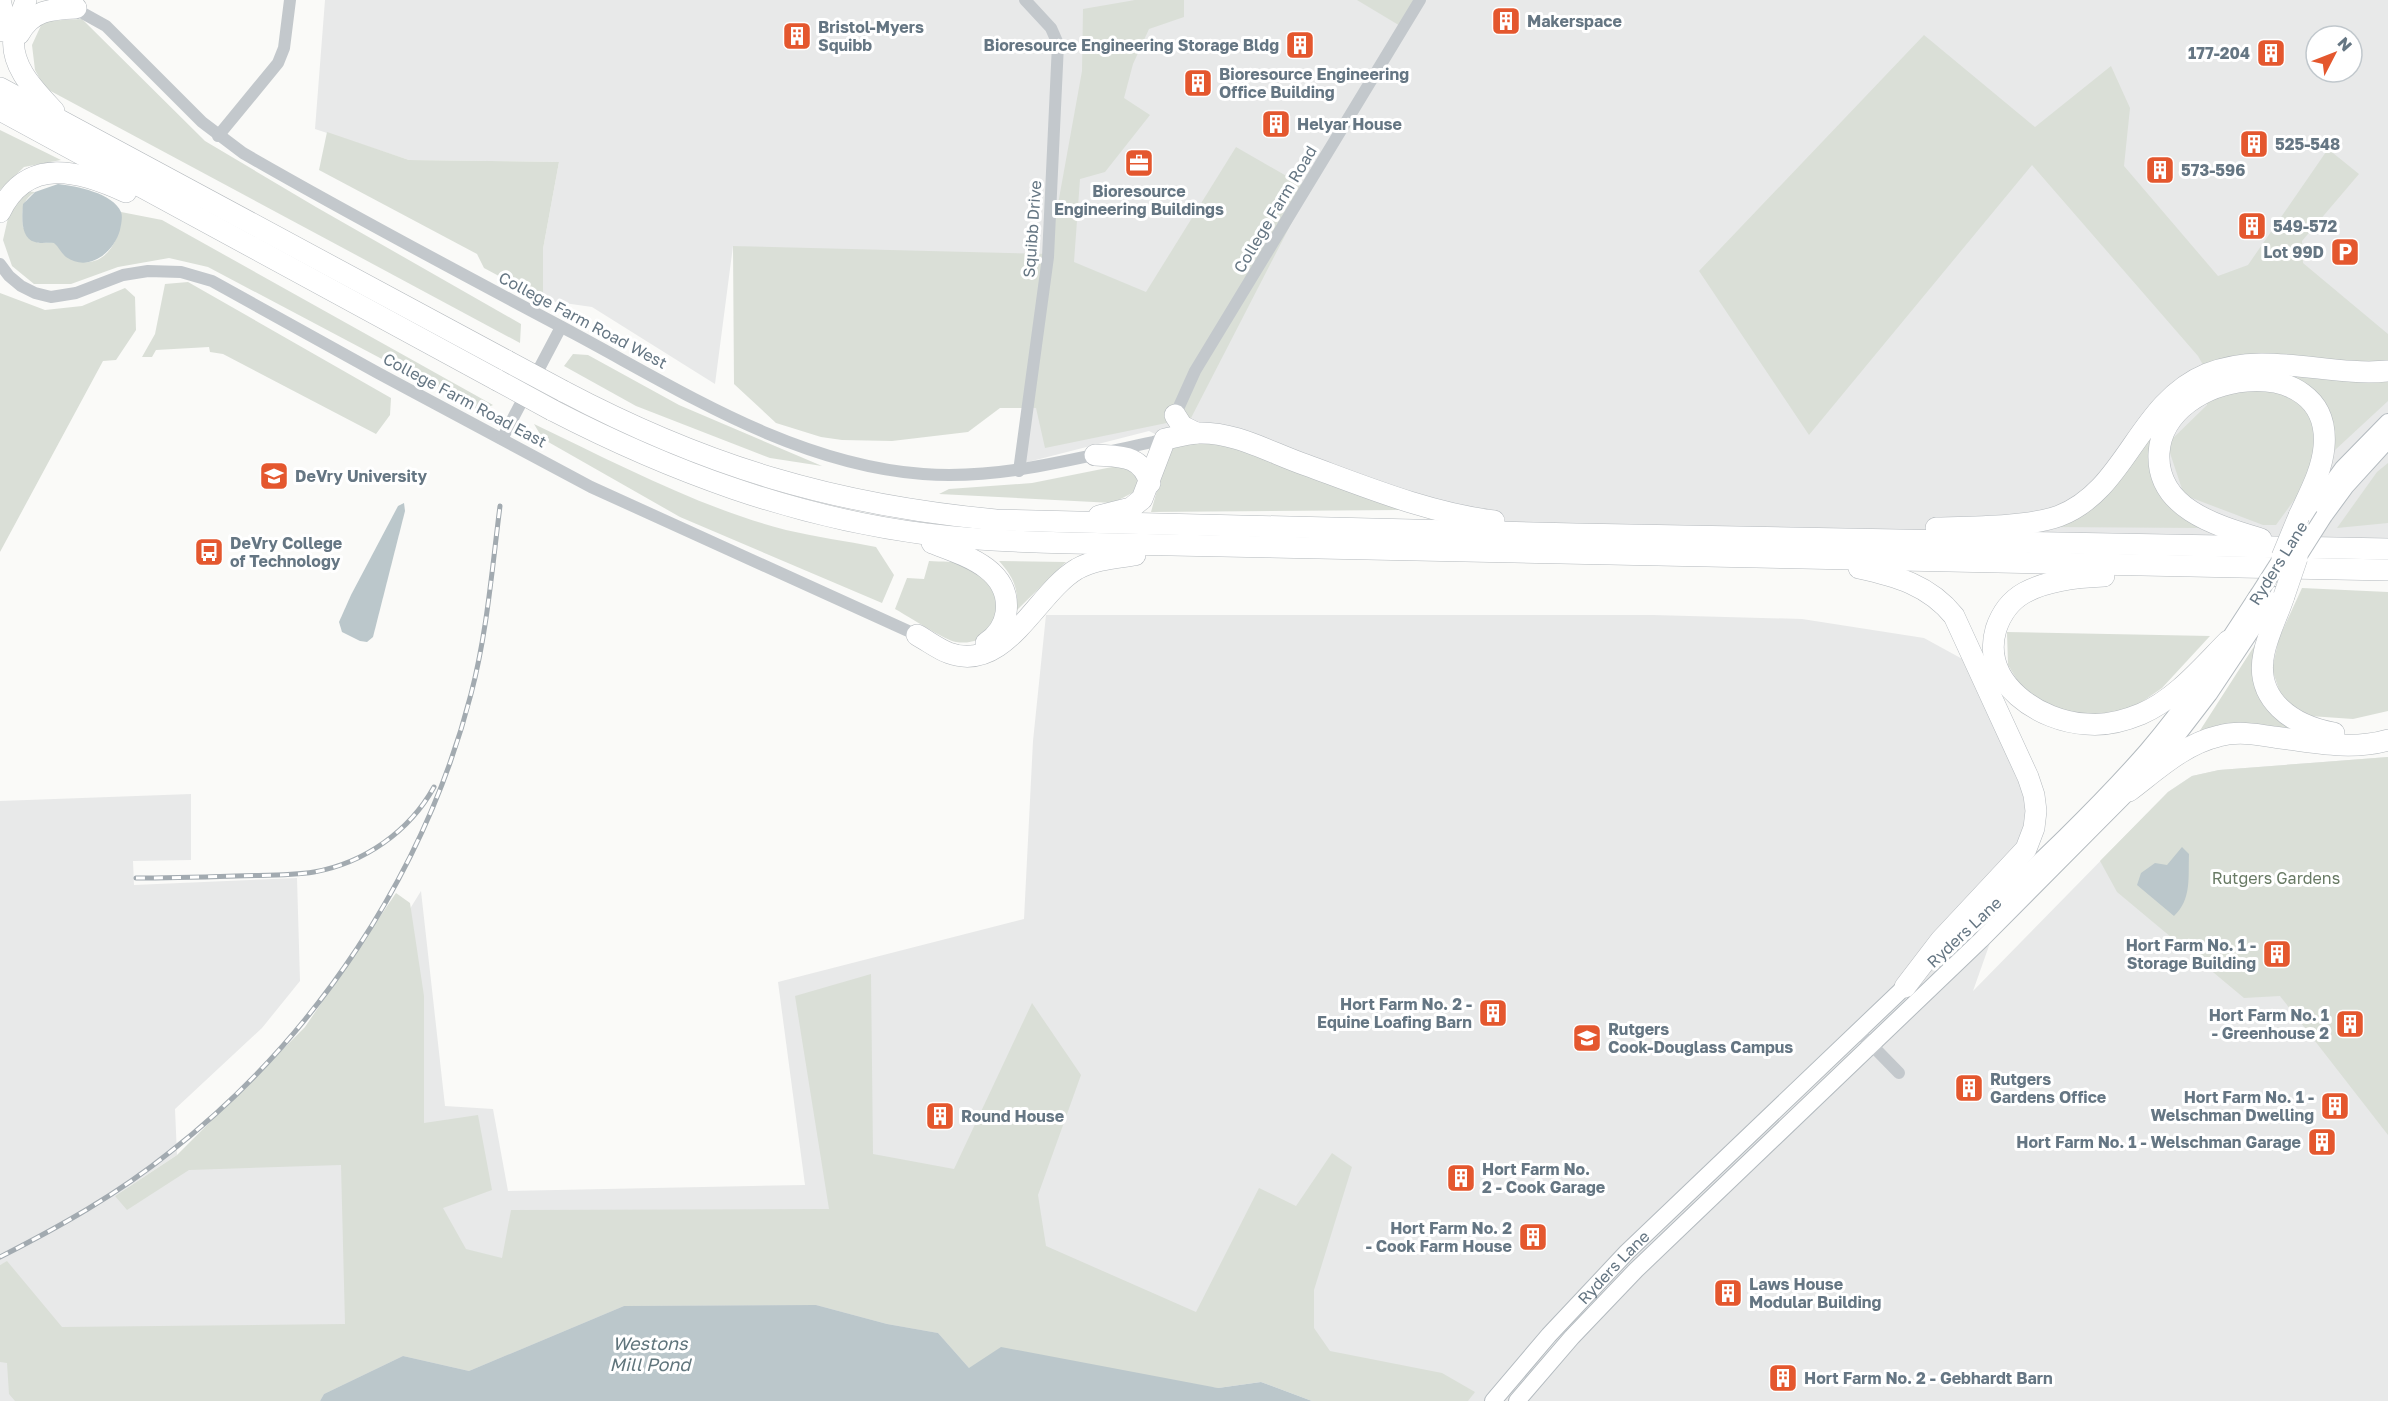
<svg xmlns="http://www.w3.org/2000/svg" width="2388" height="1401" viewBox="0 0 2388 1401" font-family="'Golos Text',sans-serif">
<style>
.built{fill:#e8e9e9;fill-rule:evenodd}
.green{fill:#dadfd7}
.water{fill:#bbc7cb}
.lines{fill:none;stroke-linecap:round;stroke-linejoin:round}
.secondary-casing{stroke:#b3babf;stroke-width:18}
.highway-casing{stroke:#b4b9bd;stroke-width:22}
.street{stroke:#c3c8cc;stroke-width:12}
.secondary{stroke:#fff;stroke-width:16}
.highway{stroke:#fff;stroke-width:21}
.rail-casing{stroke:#a2aab0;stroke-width:5}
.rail{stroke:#fff;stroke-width:3;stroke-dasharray:9;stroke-linecap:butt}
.secondary-bridge-casing{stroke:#b3babf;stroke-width:18;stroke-linecap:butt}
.highway-bridge-casing{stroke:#b4b9bd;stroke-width:22;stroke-linecap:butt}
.secondary-bridge{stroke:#fff;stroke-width:16}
.highway-bridge{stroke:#fff;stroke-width:21}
.labels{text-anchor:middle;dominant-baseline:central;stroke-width:6;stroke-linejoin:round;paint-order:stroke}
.poi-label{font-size:16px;font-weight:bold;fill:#657683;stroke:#fff;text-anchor:start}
.street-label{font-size:16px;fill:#657683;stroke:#fff}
.park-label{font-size:16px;fill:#687a64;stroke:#fff}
.water-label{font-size:18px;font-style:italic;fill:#60757c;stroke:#fff}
</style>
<rect width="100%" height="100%" fill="#fafaf8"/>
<g class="built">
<path d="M325,0H2388V549L1576,534L1472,518L1165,439L1149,431L1020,464L1046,273L733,246L715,384L592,307L543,300V249L559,162L409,160L315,129ZM2316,36H2352V72H2316Z"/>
<path d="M1046,615H1653L1802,619L1924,638L1966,661L2032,798L2020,858L1973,991L2168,792L2192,776L2219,770L2388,757V1401H1350L1268,1369L304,1401H0V1280L7,1262L0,1265V801L191,794V860L133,861L134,885L297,878L300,981L262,1028L175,1109L177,1155L115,1196L301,1085L421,891L445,1106L493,1109L508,1191L805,1185L778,982L1024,919L1033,741Z"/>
</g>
<g class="green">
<path d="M1135,0H1184V17L1149,29L1133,64L1124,98L1150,115L1105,172L1080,179L1074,262L1146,292L1236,147L1309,189L1191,418L1045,448L1036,408H1000L968,432L892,441L842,440L821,437L776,423L734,384L733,246L1049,254L1082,71L1083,9Z"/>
<path d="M1357,0H1423L1407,30Z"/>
<path d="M82,19L205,141L316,207L521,324L520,343L45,88L35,70L32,45L43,21Z"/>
<path d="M1924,35L2035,127L2111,66L2130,108L2124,166L2218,276L2248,265L2328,149L2359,174L2302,241L2303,263L2388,334V401L2321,463L2276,525H2263L2184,495L2167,444L2207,405V372L2198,356L2032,165L1809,435L1699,271Z"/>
<path d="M0,130L61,160L24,167L0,190Z"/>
<path d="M327,132L409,160L559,162L543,249V300L484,268L477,254L319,170Z"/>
<path d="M23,191L35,192C21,201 22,211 23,227L38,243L54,242C62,249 65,257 75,260C106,271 122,237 121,212L162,220L493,405L480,411L208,267L169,258L118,267L71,284H34L12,266L3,240L8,218Z"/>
<path d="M188,282L391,398L390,415L376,434L223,354L210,352L209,347L156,350L152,357H142L155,334L165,284Z"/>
<path d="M125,288L135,297L136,330L116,360L103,361L0,552V293L45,310L82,306Z"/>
<path d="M573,354L588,355L679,405L822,466L770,458L636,406L564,366Z"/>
<path d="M2160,416L2153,457L2202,528L2047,527Z"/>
<path d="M534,424C616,463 698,507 786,530C816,537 846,541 876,547L894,575L882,603L680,517L543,439Z"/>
<path d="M1196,439L1238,448L1358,488L1400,510L1151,512L1169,447Z"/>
<path d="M2388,463V523L2337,528L2377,472Z"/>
<path d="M1117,466L1134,468L1140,480L1134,492L1113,503L939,494L949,489L1032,483Z"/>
<path d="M929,561C941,562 955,561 966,564C1011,576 1006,650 956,642C946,641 906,615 895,609L907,578L924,579Z"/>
<path d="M999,561L1066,562L1017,610C1018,587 1014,578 999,561Z"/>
<path d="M2302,588L2388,592V711L2353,719L2310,716L2282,699L2272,669L2279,638Z"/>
<path d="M2007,632L2210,636L2162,688L2129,711L2076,718L2025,693L2008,665Z"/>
<path d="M2260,637L2254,672L2311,734L2199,732Z"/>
<path d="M2388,757V1135L2280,996L2244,998L2117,892L2100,861L2168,792L2192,776L2219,770Z"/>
<path d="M396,893L410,903L424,996V1123L478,1115L492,1190L443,1208L466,1249L502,1258L511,1210L829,1209L795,996L871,974L873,1154L954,1169L1032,1003L1081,1075L1038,1195L1046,1246L1196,1312L1259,1188L1296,1206L1332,1153L1352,1167L1314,1290V1328L1330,1351L1442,1373L1475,1392L1468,1401H1312L1261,1382L1218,1388L969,1368L938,1333L887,1324L816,1305L624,1306L469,1371L403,1356L324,1394L320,1401H15L9,1394L7,1363L0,1362V1265L7,1261L62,1327L345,1324L341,1165L189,1170L127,1210L115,1196L177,1155L305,1027Z"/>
</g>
<g class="water">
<path d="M58,184C76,186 113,193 121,212C123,217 121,225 120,230C114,252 89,273 66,257C61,253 59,247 54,243C48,242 41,244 35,242C20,238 22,216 23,204L35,192Z"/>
<path d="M404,503L405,511L373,637L367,642L360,641L342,632L339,622L351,595L398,506Z"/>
<path d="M2182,847L2189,854C2188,877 2192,899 2174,916L2137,885L2141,873L2155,863L2167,865Z"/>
<path d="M816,1305L887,1324L938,1333L969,1368L1001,1347L1218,1388L1261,1382L1312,1401H320L324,1394L403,1356L469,1371L624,1306Z"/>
</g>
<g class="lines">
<g class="secondary-casing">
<g id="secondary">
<path d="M2308,516L2343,468L2388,422"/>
<path d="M2324,516L2346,486L2388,440"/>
<path d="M1939,956C2010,889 2083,824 2147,751C2189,702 2223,649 2258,595"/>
<path id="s1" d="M1493,1401L1549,1335L1627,1252L1913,979"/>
<path d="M1517,1401L1572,1337L1636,1270L1981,940L2129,791L2176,737L2209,694L2275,595"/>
</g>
</g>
<g class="highway-casing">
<g id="highway">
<path d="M0,0L4,17L3,31"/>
<path d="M26,0C23,10 17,21 15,32C7,63 34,90 54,111"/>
<path d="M19,34C32,10 51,9 76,8"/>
<path d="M0,88L507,361"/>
<path d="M0,110L497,380"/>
<path d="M0,212C27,155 81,171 126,192"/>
<path d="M563,391C707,467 835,505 996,520L1576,534L2388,549"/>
<path d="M552,410C670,471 793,517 926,534C974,540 1022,542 1071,543L2388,570"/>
<path d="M1175,415L1182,426L1196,433"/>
<path d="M1095,455C1120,457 1141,454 1150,483"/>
<path d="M1099,516L1131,508L1142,499L1165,439C1175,437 1186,434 1197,433C1234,431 1271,453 1306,465C1366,487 1429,513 1494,521"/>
<path d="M1936,528C1969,527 2030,527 2059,516C2127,490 2137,403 2207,374C2265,350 2328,377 2388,371"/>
<path d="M2261,539C2218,526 2156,509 2159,453C2164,369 2333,347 2324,447C2322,471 2309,494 2299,516"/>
<path d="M932,543C964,555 1012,569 1006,613C1004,626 997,636 986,643"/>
<path d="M1859,568C1896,576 1929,585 1954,616L2028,777L2034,795L2036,811L2034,828L2026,849L1941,940L1905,987"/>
<path d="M2104,576C2078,577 2047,580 2024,593C2010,601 2001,614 1996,629C1980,683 2040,722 2087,724C2106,726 2124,721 2141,714C2176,699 2202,667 2228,641"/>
<path d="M2284,596C2278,615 2268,633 2264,653C2254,700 2293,726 2334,733"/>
<path d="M917,635C928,641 938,649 949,653C1006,674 1036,593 1077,569C1095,559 1116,558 1135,555"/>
<path d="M2129,791C2157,770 2184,744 2219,736C2237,731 2255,734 2274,737C2312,742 2350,751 2388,740"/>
</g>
</g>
<g class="street">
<path d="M70,6L106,26L202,122L243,153C352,216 464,275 575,334C685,393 795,464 923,474C1001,480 1077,458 1153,442L1165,439L1166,436"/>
<path d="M218,136L278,63L284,48L290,0"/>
<path d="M0,264L9,276L21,286L35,293L51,297L76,293L123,275L148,271L181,272L212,281L378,373L591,487L917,635"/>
<path d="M1173,420L1195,371L1420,0"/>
<path d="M502,439L561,327"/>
<path d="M1019,471L1048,257L1058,44L1051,28L1025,0"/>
<path d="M1859,1032L1899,1073"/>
</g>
<use href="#secondary" class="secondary"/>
<use href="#highway" class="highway"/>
<g class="rail-casing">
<g id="rail">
<path d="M136,878C169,878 203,877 236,876C262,875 289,876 314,872C364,863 409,832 434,787"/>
<path d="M0,1257C59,1227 118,1194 170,1152C315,1039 425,873 471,694C487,633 492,569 500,506"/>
</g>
</g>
<use href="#rail" class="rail"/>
<g class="secondary-bridge-casing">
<g id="secondary-bridge">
<path d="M2291,568L2324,516"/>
<path d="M2258,595L2288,548"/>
</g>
</g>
<g class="highway-bridge-casing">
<g id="highway-bridge">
<path d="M507,361L563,391"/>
<path d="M497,380L552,410"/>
<path d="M2282,557L2299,516"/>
<path d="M2284,596L2297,558"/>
</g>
</g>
<use href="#secondary-bridge" class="secondary-bridge"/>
<use href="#highway-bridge" class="highway-bridge"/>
</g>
<defs>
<g id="building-square" transform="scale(1.5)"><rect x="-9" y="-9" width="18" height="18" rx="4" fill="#e4572e" stroke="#fff"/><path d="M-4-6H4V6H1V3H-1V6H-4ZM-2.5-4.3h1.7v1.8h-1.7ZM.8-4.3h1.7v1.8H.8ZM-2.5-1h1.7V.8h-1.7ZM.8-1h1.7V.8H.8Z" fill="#fff"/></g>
<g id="office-square" transform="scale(1.5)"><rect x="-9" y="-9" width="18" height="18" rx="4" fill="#e4572e" stroke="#fff"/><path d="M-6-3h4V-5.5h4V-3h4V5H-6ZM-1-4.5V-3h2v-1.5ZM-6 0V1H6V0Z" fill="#fff"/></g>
<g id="parking-square" transform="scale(1.5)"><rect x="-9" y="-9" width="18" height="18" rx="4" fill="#e4572e" stroke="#fff"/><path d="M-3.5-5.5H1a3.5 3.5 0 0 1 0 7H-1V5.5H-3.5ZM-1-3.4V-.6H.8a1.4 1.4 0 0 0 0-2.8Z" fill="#fff"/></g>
<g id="university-square" transform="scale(1.5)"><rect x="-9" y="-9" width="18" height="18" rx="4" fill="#e4572e" stroke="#fff"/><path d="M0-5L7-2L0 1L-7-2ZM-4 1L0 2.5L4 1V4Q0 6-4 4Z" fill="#fff"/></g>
<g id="bus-square" transform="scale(1.5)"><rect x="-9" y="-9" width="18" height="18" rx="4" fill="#e4572e" stroke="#fff"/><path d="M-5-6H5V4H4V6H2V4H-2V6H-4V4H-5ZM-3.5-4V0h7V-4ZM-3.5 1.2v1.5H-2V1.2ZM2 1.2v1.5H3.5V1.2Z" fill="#fff"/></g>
</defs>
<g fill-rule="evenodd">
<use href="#building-square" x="1506" y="21"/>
<use href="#building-square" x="797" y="36"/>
<use href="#building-square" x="1300" y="45"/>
<use href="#building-square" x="2271" y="53"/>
<use href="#building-square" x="1198" y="83"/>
<use href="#building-square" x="1276" y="124"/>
<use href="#building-square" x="2254" y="144"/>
<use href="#office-square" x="1139" y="163"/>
<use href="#building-square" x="2160" y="170"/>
<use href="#building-square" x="2252" y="226"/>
<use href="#parking-square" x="2345" y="252"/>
<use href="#university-square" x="274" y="476"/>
<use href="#bus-square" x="209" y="552"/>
<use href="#building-square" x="2277" y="954"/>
<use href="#building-square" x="1493" y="1013"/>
<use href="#building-square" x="2350" y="1024"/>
<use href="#university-square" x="1587" y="1038"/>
<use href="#building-square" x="1969" y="1088"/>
<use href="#building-square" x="2335" y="1106"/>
<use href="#building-square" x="940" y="1116"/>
<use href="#building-square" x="2322" y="1142"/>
<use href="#building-square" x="1461" y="1178"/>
<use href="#building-square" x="1533" y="1237"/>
<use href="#building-square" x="1728" y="1293"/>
<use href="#building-square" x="1783" y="1378"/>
</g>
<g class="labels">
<g class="poi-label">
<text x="1527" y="21">Makerspace</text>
<text x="818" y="27">Bristol-Myers<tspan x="818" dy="18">Squibb</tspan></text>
<text x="1279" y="45" text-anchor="end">Bioresource Engineering Storage Bldg</text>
<text x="2250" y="53" text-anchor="end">177-204</text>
<text x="1219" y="74">Bioresource Engineering<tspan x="1219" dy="18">Office Building</tspan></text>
<text x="1297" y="124">Helyar House</text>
<text x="2275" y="144">525-548</text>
<text x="2181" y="170">573-596</text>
<text x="1139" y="191" text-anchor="middle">Bioresource<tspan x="1139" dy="18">Engineering Buildings</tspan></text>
<text x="2273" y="226">549-572</text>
<text x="2324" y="252" text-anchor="end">Lot 99D</text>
<text x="295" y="476">DeVry University</text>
<text x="230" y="543">DeVry College<tspan x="230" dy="18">of Technology</tspan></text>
<text x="2256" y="945" text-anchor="end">Hort Farm No. 1 -<tspan x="2256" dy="18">Storage Building</tspan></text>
<text x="1472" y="1004" text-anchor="end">Hort Farm No. 2 -<tspan x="1472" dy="18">Equine Loafing Barn</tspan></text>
<text x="2329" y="1015" text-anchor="end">Hort Farm No. 1<tspan x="2329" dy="18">- Greenhouse 2</tspan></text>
<text x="1608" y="1029">Rutgers<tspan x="1608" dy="18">Cook-Douglass Campus</tspan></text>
<text x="1990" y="1079">Rutgers<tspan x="1990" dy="18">Gardens Office</tspan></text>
<text x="2314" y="1097" text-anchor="end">Hort Farm No. 1 -<tspan x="2314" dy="18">Welschman Dwelling</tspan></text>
<text x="961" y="1116">Round House</text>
<text x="2301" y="1142" text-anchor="end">Hort Farm No. 1 - Welschman Garage</text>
<text x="1482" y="1169">Hort Farm No.<tspan x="1482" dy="18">2 - Cook Garage</tspan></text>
<text x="1512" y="1228" text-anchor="end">Hort Farm No. 2<tspan x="1512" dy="18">- Cook Farm House</tspan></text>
<text x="1749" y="1284">Laws House<tspan x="1749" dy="18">Modular Building</tspan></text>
<text x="1804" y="1378">Hort Farm No. 2 - Gebhardt Barn</text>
</g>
<g class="street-label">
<text transform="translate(1275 209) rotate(-59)">College Farm Road</text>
<text transform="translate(1032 229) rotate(-86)">Squibb Drive</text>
<text transform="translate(583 320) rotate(28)">College Farm Road West</text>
<text transform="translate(465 400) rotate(28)">College Farm Road East</text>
<text transform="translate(2278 563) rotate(-58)">Ryders Lane</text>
<text transform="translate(1964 932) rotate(-43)">Ryders Lane</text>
<text stroke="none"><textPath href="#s1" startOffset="180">Ryders Lane</textPath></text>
</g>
<g class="park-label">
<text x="2276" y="878">Rutgers Gardens</text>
</g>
<g class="water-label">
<text x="650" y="1343">Westons<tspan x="650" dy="21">Mill Pond</tspan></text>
</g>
</g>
<g transform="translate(2334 54) rotate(48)"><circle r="28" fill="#ffffff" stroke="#c1c8cd" stroke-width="1.5"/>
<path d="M0-4.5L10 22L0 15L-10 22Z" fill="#e4572e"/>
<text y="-9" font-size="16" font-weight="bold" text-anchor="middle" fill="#657683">N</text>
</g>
</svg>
